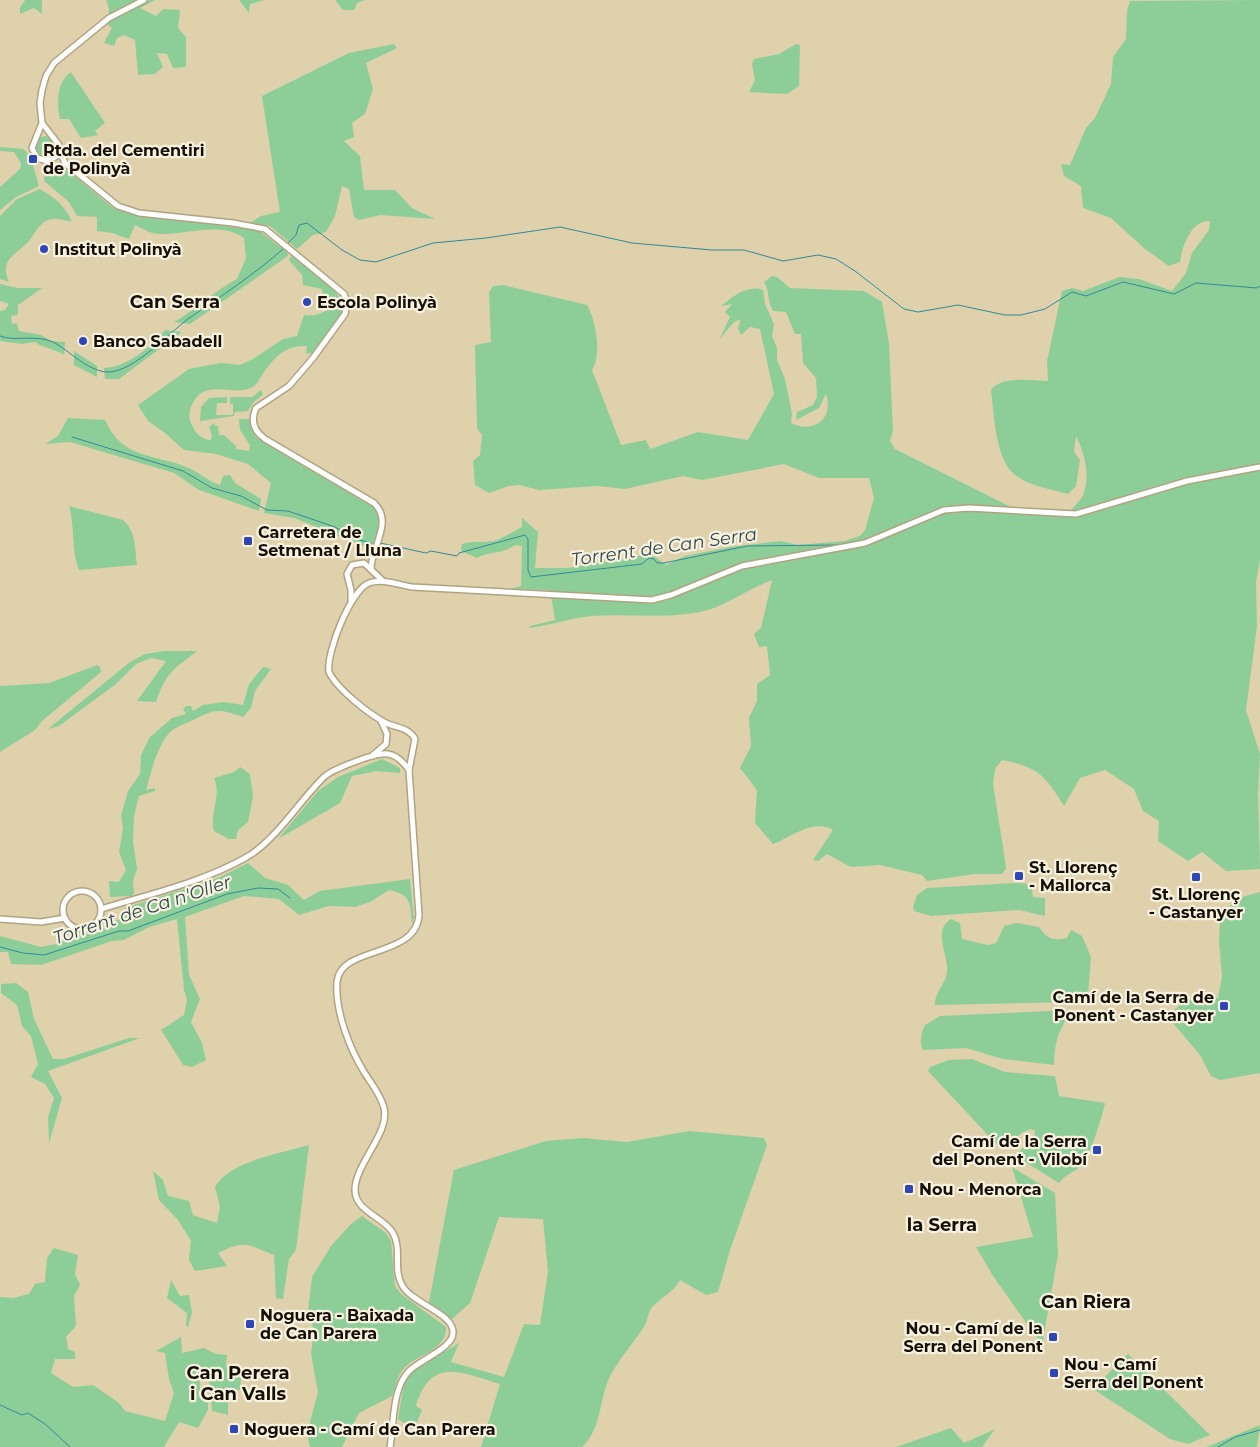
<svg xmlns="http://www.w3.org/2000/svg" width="1260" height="1447" viewBox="0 0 1260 1447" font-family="Montserrat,sans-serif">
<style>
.green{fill:#8dce98}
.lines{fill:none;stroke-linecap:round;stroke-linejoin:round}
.stream{stroke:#2f8b98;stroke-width:1}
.major-casing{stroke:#b1a380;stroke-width:8}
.major{stroke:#fff;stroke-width:5}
.poi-dot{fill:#2f46b7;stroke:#faf2e0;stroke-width:2}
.labels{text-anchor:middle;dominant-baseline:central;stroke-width:4.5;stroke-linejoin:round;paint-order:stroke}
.poi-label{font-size:16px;font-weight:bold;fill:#140f03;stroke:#faf2e0;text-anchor:start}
.neighbourhood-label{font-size:18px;font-weight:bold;fill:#140f03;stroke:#faf2e0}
.water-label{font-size:18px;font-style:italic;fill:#2d494e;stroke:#faf2e0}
</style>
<rect width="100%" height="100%" fill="#dfd1ac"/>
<g class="green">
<path d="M25,0H42V14L34,8L20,14V8Z"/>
<path d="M106,0H155L140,8L156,16L163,9L180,10L178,28L186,37V67L173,68L167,54L157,53L163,67L155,74L138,75L135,40L124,35L117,38L114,46L104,43L112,28L108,25L109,8Z"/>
<path d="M239,0H265L250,4L249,13Z"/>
<path d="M335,0H365L357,3L354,10H343Z"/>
<path d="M1260,0V560L1256,582L1257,626L1246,710L1260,754L1258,793L1260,869L1226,871L1202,852L1188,861L1158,841L1159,821L1143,811L1134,789L1105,770L1080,778L1064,806C1045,775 1038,767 1002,760L995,769L993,784L1005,860L1006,869L1002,874H975L927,881L922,875L880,865L851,867L827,854L818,861L813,860L833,830C813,818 790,838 773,844L755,823L757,790L740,768L751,746L749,718L757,701V684L770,675L767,646L759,647L754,634L761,628L772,580C752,587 734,600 714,608C676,621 631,613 592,616C571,618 550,625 529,628L530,626L555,620L550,590L511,589L521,586L522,546L515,545C499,556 492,550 477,558L461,551L462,544C473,540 485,544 497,540C505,537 514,531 522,527V518L538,532L535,568H568L651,554L666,565L685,556L730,547L781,541L798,545L845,541L860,536L865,530L874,498L869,478H819L784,464L702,480L683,476L625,489L597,486L539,490L519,485L509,486L489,493L475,485L473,461L480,455L482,435L477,428L475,345L491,342L489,293L493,286L503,285L587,305C596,321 602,354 592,370L621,445L646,440L650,449L698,432L748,440L774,394L760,329L750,327L741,335L738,328L741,319L734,322L719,340L730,317L725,312L732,304L721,306C732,297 748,284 763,290L765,304L774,324L772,336L777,348V360L785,379L792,414L791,423C814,434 834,419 826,394L819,408L796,420L797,412L813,405L817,397L816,378L803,363L801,334H795L786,312L773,311C767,301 770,292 764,282L772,276L777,277L790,288L864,291L882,302L889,344L893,431L890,441L895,449L1011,507L1071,511C1074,506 1081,500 1083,495C1091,476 1084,452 1076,436L1074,452L1080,460L1076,486L1068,494C1050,489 1028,486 1014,474C995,458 994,413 991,390C1003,375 1031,381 1048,381L1047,361L1062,291L1072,288L1083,291L1119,277L1139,279L1172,291L1186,273L1192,253L1209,230L1210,221C1192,219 1182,246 1180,262L1169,266L1145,249L1111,218L1083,208L1081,186L1064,176L1061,164L1070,165L1086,128L1095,118L1111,84L1113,57L1126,39L1127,10L1130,1Z"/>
<path d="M394,44L397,48L366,63L373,89L365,114L352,123L354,137L344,141L360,156L364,190H395L412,208L435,219L380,215L359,220L354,217L349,189L342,186L335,216L326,232L313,235L297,249L270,226L251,222L261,216L280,212L262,96L349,53Z"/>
<path d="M796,44L800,45L799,86L787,94L749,92L755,80L752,64L754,59L779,54Z"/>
<path d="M71,72L105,123L95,131L98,135L81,138L69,119H60C57,102 56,83 71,72Z"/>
<circle cx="46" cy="147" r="11"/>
<path d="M0,147L23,149L30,155L39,186L16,197L0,210V187L20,169L21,163L14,152L0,151Z"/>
<path d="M52,164L61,165L112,207L147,216L258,230L287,252L288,256L190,324L174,322C197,309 214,291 237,279L246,258L244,238C221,221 186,235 160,234C151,234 143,229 135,225L129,239L112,233L97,231V217L77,216L69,202L44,181L45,168Z"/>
<path d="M40,189C55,198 65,205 72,222C66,221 58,218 53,219C38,220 35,237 25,245C13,256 0,261 9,282L0,279V216L17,199Z"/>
<path d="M291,256C303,265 345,293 343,307C340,323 321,340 312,353L306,354L307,346C285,345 275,357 264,372C261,376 259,382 255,385C238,400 207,376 193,403C189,410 188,418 192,425C195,433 200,437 208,440H211L212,435L209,427L214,423L215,426H218L219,435H224L236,446V449L249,451L250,445L240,430L239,419H249L255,436L261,441L373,507C385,520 376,535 370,549L294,518L264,513L271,483L248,464L216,454L184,450L165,433L148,421L138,405L189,369L221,363L240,365L253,359L283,339L297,336L304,315C314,317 327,313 332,304L323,297L322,289L303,285L302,275L289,260Z"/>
<path d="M0,284L18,288H42L18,305V315L11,316L12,324L17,323L19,331L41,335L51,341L65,342L64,355C54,348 44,349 35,342L22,344L0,341V311L5,310L9,304L0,301Z"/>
<path d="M165,330L182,332L119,379H105L104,368C127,367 150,348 165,330Z"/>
<path d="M74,351L97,366V377L74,365Z"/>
<path d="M261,390L263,394L254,402L248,411L235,412L234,416L200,421L201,407L209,398L227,397V403H217L216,415H233V404H230V397H252Z"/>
<path d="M68,418L105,420C123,460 153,453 186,467C197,471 210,482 220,485L223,476L230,475L235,483L261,499L259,511L199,490L174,473L70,442L45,444L58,436Z"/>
<path d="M69,506L123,520C136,531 135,549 137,565L79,570C71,550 75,527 69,506Z"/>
<path d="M164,651H197C173,670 166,672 156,702L137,701L166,661L151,658L136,664L116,684L59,726L48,729L130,662L145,654Z"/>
<path d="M97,665L100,667L101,672L42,721L35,730L0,752V686L49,683Z"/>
<path d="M263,667L271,669L255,691L251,708L243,717C217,708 215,709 191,721C184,724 176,727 170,732C157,746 151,772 146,790L155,788V791L139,796L134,816L133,841L137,869L133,881L134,893L132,896L110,897L109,881L119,882L126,870L119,852L123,828L121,816L128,791L140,774L141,755L150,737L172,718L186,714L183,709L186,706H191L193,711L203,705L224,702L243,705L249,684Z"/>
<path d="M382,759L400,768V773L376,771L352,776L340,803L278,839L318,791L338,777Z"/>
<path d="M240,767L250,774L253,796L248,822L238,830L236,839H229L214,831C209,813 222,796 214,778L234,772Z"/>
<path d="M248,863L265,878L288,885L304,900L320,891L410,879L414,918L412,924C410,903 412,895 389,890L370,902L355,907L329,906L299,915L279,899L244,896L185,917L189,975L200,999L191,1022L202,1043L206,1060L192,1067L183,1065L161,1030L184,1015L187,1000L184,990L177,919L149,927L124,940L112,941L41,965L11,964L8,952H0V936L41,947L56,944L71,936L96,933L124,916L125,908L218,878Z"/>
<path d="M1014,883L1031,884L1033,897L1045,898V916L1019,910L931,916L914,911L913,907L917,895L927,888Z"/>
<path d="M1260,892V1073L1220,1080L1211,1076L1200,1055L1168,1017C1183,998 1196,997 1218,998L1222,977L1219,940L1220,920L1235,899Z"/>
<path d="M951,919L960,923L962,939L988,945L996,943L1004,926L1017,923L1039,927C1048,939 1051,941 1067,938L1071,930L1082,936L1091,957L1088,995L1078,1002L935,1005C934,993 946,984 947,972C949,956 932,930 951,919Z"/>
<path d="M16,983L28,992L34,1019L53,1059H64L129,1038H140L48,1071L62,1098L49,1143L48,1117L54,1098L45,1084L31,1077L38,1064L31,1036L22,1026L17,1005L1,993V984Z"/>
<path d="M1071,1010C1059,1033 1055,1037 1054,1065L1003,1059L966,1048L923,1050C919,1042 921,1033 925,1025L940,1016Z"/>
<path d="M972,1059L1005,1072L1055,1076L1059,1096L1105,1103C1103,1115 1089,1159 1081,1166C1073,1173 1067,1173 1059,1183L1014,1155L1034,1140L1035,1131L1031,1129L1023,1132L1001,1149L928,1071L930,1067L949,1060Z"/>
<path d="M689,1131L764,1138L767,1145L730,1250L718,1292L706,1295L680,1280C673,1294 658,1298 650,1310C648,1314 648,1320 645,1325C634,1343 621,1356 610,1376C599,1399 602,1429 582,1447H481L500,1384C462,1373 431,1355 416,1406L422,1410L414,1430L398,1419L404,1382L415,1370L459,1343L451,1362L504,1377L524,1324L540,1325L548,1272L543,1219L499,1217L470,1303L452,1319L429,1302L454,1170L546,1141L583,1138L627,1142Z"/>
<path d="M309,1145L296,1250L289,1259L283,1299L276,1298L274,1255C247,1245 246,1239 218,1253L227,1266L195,1271L189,1260L191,1241L178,1220L159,1200L153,1171L163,1180L168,1196L189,1201L193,1215L217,1223L220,1206L215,1187C229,1161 282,1153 309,1145Z"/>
<path d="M1012,1167L1055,1193L1058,1255L1042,1345L993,1276L976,1247L1033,1237Z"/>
<path d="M362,1216L386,1233L391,1241L395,1286L401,1294L446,1327C447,1349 419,1354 405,1367C398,1373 395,1388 392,1396L359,1413L342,1447H310L307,1433L318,1392L311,1354L314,1330L308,1311L312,1277L331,1246L351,1224Z"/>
<path d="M54,1248L78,1255L75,1274L80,1285L74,1296L76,1326L66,1337L68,1349L75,1352V1359H55L51,1373L73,1387L93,1385L119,1403L125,1411L165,1421L174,1393L169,1379L165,1353L156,1351L181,1337L182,1353L204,1348L216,1354L227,1355L226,1367L242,1368L240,1390L228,1389V1415L212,1411L209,1379L199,1376L201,1397L208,1399V1410L198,1428L179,1422L164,1447H0V1297L13,1298L29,1294L35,1284L45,1282L47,1258Z"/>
<path d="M171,1280L180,1296L189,1295L192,1312L188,1327L186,1326L187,1313L167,1298Z"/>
<path d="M1128,1354L1210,1435L1188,1444L1170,1439L1093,1389Z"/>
<path d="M1260,1425L1257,1447H1206L1209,1446Z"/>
<path d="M951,1428L964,1443L995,1429L982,1447H896Z"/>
</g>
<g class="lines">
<g class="stream">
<path d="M288,243L296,235L299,225L307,223L342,250L360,260L376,262L433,243L486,238L560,227L632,243L712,250H744L783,261L818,255L836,259L855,271L904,309L918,312L958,305L1005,315H1021L1045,309L1072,292L1086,296L1123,282L1174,294L1196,283L1257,288L1260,286"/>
<path d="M0,336C15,342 35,334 53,342C69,350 89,373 110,372C135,370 168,334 188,319C221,296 254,275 284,248"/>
<path d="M72,437L183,471L212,488L241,496L267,510L288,511L335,527L355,539L372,543"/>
<path d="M380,543L426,553L431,551L457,556L459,553L525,535L528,539V570L531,577L642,564L649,558L654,559L657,563H664L747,546L841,545"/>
<path d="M0,947L23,953L44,955L119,931H128L227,894L258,888L278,889L290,898"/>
<path d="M0,1405L22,1415L28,1413L45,1424L70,1447"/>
<path d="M1218,1447L1235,1437L1260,1430"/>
</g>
<g class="major-casing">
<g id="major">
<path d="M42,123L59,145L57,156L47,161L37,158L32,148L42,123L40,103L42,90L46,76L54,63L109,18L144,0"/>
<path d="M59,150L65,163L118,206L139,213L233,223L265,229L344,294L347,302L345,314L313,358L289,386L256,408C250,421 254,431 265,439L374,503C394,522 371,547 371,569"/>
<path d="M351,600V590L347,574L352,565L364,563L383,581"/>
<path d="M373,755L386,744L387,734L381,721"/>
<circle cx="82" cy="910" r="19"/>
<path d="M101,909C150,894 200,883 245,858C275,842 299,801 324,777C333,769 376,752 388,754C397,755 404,763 409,770"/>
<path d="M0,919L41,922L65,918"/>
<path d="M390,1447C394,1424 392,1388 409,1371C419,1360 454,1348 453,1332C453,1313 411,1303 402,1285C393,1270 402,1249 393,1233C384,1217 354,1211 355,1189C356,1163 390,1133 384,1108C381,1095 371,1083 364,1072C349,1047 335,1011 337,982C340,945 416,959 419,915L409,770L415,739C409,727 395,728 384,722C368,713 337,689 329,672C326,652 351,590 369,583C382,578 399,585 412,587L652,600L671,595L742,566L865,543L944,510L969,508L1076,514L1187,481L1260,467"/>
</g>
</g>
<use href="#major" class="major"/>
</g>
<g class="poi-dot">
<rect x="28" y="154" width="10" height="10" rx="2.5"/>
<circle cx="44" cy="249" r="5"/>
<circle cx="307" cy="302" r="5"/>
<circle cx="83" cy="341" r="5"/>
<rect x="243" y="536" width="10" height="10" rx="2.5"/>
<rect x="1014" y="871" width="10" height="10" rx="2.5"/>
<rect x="1191" y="872" width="10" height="10" rx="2.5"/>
<rect x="1219" y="1001" width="10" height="10" rx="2.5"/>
<rect x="1092" y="1145" width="10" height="10" rx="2.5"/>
<rect x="904" y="1184" width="10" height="10" rx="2.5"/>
<rect x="245" y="1319" width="10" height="10" rx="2.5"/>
<rect x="1048" y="1332" width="10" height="10" rx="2.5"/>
<rect x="1049" y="1368" width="10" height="10" rx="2.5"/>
<rect x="229" y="1424" width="10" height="10" rx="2.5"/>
</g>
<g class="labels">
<g class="poi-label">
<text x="43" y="150">Rtda. del Cementiri<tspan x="43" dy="18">de Polinyà</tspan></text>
<text x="54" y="249">Institut Polinyà</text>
<text x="317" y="302">Escola Polinyà</text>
<text x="93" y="341">Banco Sabadell</text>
<text x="258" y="532">Carretera de<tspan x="258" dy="18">Setmenat / Lluna</tspan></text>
<text x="1029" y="867">St. Llorenç<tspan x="1029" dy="18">- Mallorca</tspan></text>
<text x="1196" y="894" text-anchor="middle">St. Llorenç<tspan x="1196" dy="18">- Castanyer</tspan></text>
<text x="1214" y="997" text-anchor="end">Camí de la Serra de<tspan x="1214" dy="18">Ponent - Castanyer</tspan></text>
<text x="1087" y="1141" text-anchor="end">Camí de la Serra<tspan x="1087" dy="18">del Ponent - Vilobí</tspan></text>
<text x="919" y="1189">Nou - Menorca</text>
<text x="260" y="1315">Noguera - Baixada<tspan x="260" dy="18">de Can Parera</tspan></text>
<text x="1043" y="1328" text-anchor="end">Nou - Camí de la<tspan x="1043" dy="18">Serra del Ponent</tspan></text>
<text x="1064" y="1364">Nou - Camí<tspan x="1064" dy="18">Serra del Ponent</tspan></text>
<text x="244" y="1429">Noguera - Camí de Can Parera</text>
</g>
<g class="neighbourhood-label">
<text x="175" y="302">Can Serra</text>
<text x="942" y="1225">la Serra</text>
<text x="1086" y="1302">Can Riera</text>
<text x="238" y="1373">Can Perera<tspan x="238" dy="21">i Can Valls</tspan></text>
</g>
<g class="water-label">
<text transform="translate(664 547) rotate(-8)">Torrent de Can Serra</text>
<text transform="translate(142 910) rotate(-18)">Torrent de Ca n'Oller</text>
</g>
</g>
</svg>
